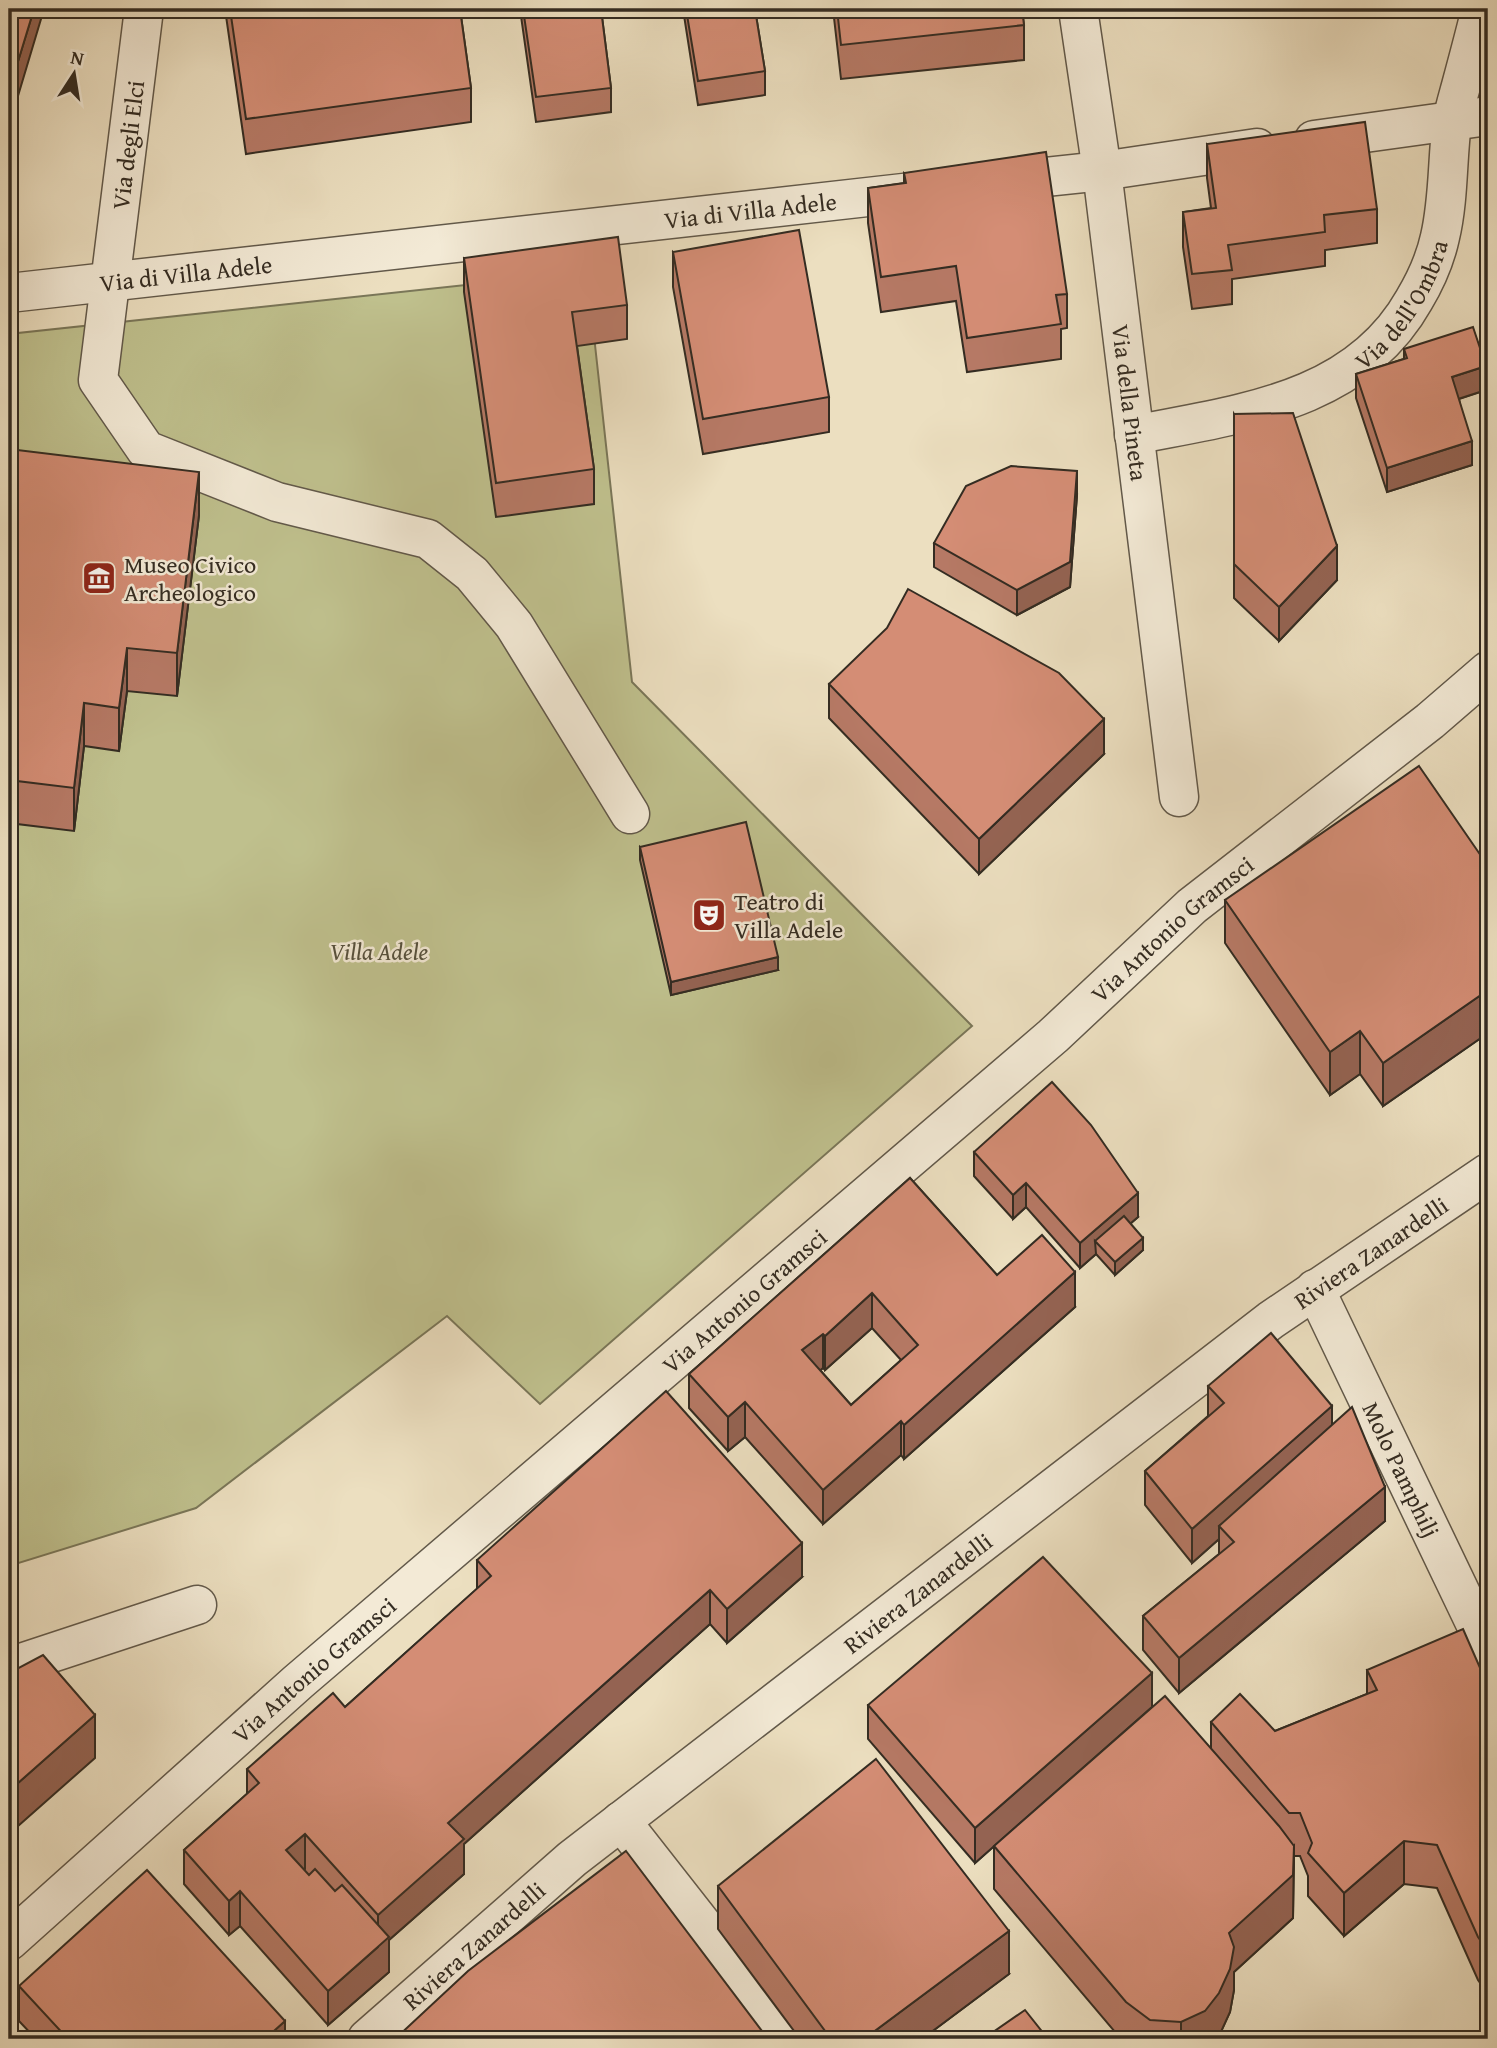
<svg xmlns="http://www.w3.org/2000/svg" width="1497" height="2048" viewBox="0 0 1497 2048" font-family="'Gentium Book Plus',serif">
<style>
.green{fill:#bfc08d;stroke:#7a7658;stroke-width:2}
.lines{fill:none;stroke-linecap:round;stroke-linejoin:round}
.minor-casing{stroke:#62594a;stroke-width:41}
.minor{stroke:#f3ead6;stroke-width:38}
.wall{fill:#b67965;stroke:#342c22;stroke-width:2;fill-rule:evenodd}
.shaded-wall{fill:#946352;stroke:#342c22;stroke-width:2}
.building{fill:#d48d75;stroke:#342c22;stroke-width:2;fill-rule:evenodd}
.labels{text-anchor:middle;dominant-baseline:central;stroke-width:5;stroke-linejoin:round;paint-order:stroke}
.street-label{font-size:24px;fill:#342c22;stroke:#f3ead6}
.poi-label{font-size:24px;fill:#342c22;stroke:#f3ead6;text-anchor:start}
.park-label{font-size:24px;font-style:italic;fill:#57513d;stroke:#f3ead6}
</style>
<rect width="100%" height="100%" fill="#ecdfc0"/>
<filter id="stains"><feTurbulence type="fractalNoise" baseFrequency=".00286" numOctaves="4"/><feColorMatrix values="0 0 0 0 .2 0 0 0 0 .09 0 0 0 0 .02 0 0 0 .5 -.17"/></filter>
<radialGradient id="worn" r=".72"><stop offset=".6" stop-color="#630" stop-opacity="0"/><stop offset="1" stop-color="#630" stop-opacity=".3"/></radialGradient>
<path class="green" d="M587,272L632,682L972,1026L540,1404L447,1316L196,1508L9,1566V334Z"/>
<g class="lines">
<g class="minor-casing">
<g id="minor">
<path d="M144,9L98,380L146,450L277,502L428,539L472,574L514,625L630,814"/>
<path id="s1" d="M1078,9L1102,171L1179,797"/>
<path d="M1314,140L1488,116"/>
<path d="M998,182L1102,171L1257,148"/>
<path id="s2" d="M9,293L921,191"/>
<path id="s3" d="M1134,435C1238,414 1356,403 1414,300C1426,280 1435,260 1440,237C1449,199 1447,160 1452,122C1454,110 1458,97 1461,86C1468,60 1475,34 1481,9"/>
<path id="s4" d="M1315,1289L1488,1650"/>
<path d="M9,1667L197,1605"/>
<path d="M621,1821L792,2039"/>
<path id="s5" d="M9,1941L298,1682L1053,1036L1192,906L1430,721L1488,671"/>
<path id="s6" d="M367,2039L572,1859L1271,1320L1488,1173"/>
</g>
</g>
<use href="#minor" class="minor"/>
</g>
<g class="wall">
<path d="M225,9H460L471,88V122L246,154Z"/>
<path d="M520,9H601L611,88V112L536,122Z"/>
<path d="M683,9H755L765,71V95L698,105Z"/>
<path d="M833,9H1022L1024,25V60L841,79Z"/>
<path d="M1207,144L1377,209V243L1325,250V266L1232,279V304L1192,309L1183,247V212L1211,208L1207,178Z"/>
<path d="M904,173L1067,294V328L1061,329V359L967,372L956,301L881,312L868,223V188L904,183Z"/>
<path d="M673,252L829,397V432L703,454L673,287Z"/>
<path d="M464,258L627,305V339L577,346L594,469V504L496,517L464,292Z"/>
<path d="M1404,349L1486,390L1459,399L1472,465L1387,492L1356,398V374L1404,359Z"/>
<path d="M1234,414L1337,580L1279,641L1234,598Z"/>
<path d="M9,449L199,515L177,696L127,691L119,751L84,746L74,831L9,823Z"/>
<path d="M1077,495L1070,587L1017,615L934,567V543Z"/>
<path d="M829,684L1104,754L979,874L829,718Z"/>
<path d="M640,847L778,970L671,995L640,860Z"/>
<path d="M1488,866V1033L1383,1106L1360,1074L1330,1095L1225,943V900Z"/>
<path d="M974,1152L1138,1217L1130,1224L1143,1250L1115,1275L1096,1254L1080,1268L1026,1207L1013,1219L974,1176Z"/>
<path d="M910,1178L997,1275L1075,1307L904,1459L901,1455L823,1524L745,1437L728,1451L689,1408V1374ZM872,1328L901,1360L851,1405L820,1370L823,1368L825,1370Z"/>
<path d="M1208,1386L1332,1425L1385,1521L1179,1693L1143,1650V1616L1219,1554V1539L1192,1563L1145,1505V1471L1208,1416Z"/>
<path d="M477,1560L802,1577L727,1643L710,1624L464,1844V1874L389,1940V1972L328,2025L240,1926L229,1935L184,1884V1850L247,1794V1769L345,1707L477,1589Z"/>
<path d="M1367,1670L1488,1686V1994L1478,1980L1437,1888L1404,1884L1344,1936L1308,1896V1876L1300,1856H1294L1293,1918L1234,1972V1990L1230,2012L1219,2036L1217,2039H1121L994,1889V1846L975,1863L868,1739V1705L1152,1707L1024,1820L1211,1748V1722L1275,1731L1367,1694Z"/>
<path d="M718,1886L1009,1974L922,2039H800L718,1929Z"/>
<path d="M19,1986L285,2039H36L19,2021Z"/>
</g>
<g class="shaded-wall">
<path d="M34,9H44L9,126V91Z"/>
<path d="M1486,366V390L1452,401V377Z"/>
<path d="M1472,441V465L1387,492V468Z"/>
<path d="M1077,471V495L1070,587L1017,615V590Z"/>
<path d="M199,472V515L177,696V653Z"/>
<path d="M1337,546V580L1279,641V607Z"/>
<path d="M127,648V691L119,751V708Z"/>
<path d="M84,703V746L74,831V788Z"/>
<path d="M1104,719V754L979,874V839Z"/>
<path d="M778,957V970L671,995V982Z"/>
<path d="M1488,990V1033L1383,1106V1063Z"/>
<path d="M1360,1031V1074L1330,1095V1052Z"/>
<path d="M1026,1183V1207L1013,1219V1195Z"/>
<path d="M1138,1193V1217L1102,1248L1095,1241L1096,1254L1080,1268V1243Z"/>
<path d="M1143,1238V1250L1115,1275V1262Z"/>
<path d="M1075,1272V1307L904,1459V1425Z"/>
<path d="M872,1293V1328L825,1370V1336Z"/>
<path d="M823,1334V1368L802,1385V1350Z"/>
<path d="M745,1402V1437L728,1451V1417Z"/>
<path d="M1332,1406V1441L1219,1526V1539L1192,1563V1529Z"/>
<path d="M901,1421V1455L823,1524V1490Z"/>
<path d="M1385,1487V1521L1179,1693V1658Z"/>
<path d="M802,1543V1577L727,1643V1609Z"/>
<path d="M710,1590V1624L464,1844V1874L389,1940V1972L328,2025V1991L378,1947V1915L448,1823Z"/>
<path d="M1152,1673V1707L975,1863V1828Z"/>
<path d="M95,1715V1758L9,1834V1791Z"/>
<path d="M305,1834V1869L286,1884V1850Z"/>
<path d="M1404,1841V1884L1344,1936V1893Z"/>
<path d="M1294,1846L1293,1918L1234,1972V1990L1230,2012L1219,2036L1217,2039H1181V2022L1229,1933Z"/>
<path d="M240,1891V1926L229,1935V1901Z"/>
<path d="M1009,1931V1974L922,2039H864Z"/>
<path d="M285,2021V2039H265Z"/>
</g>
<g class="building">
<path d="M9,9H34L9,91Z"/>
<path d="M230,9H460L471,88L246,119Z"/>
<path d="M523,9H601L611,88L536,97Z"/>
<path d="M686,9H755L765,71L698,81Z"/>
<path d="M837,9H1022L1024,25L841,45Z"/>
<path d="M1365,122L1377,209L1324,215L1325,232L1228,245L1232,270L1192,274L1183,212L1216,208L1207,144Z"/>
<path d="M1046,152L1067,294L1056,295L1061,324L967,338L956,266L881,277L868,188L906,183L904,173Z"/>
<path d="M799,230L829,397L703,419L673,252Z"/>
<path d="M618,237L627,305L572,312L594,469L496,483L464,258Z"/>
<path d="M1473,327L1486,366L1452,377L1472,441L1387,468L1356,374L1407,358L1404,349Z"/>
<path d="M1293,413L1337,546L1279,607L1234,564V414Z"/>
<path d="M9,449L199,472L177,653L127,648L119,708L84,703L74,788L9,780Z"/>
<path d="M1011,466L1077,471L1070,562L1017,590L934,543L966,486Z"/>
<path d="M908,589L1059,673L1104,719L979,839L829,684L887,628Z"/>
<path d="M1419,766L1488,866V990L1383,1063L1360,1031L1330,1052L1225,900Z"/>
<path d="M746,822L778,957L671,982L640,847Z"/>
<path d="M1052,1082L1091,1125L1138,1193L1080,1243L1026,1183L1013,1195L974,1152Z"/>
<path d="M910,1178L997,1275L1042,1235L1075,1272L904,1425L901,1421L823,1490L745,1402L728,1417L689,1374ZM872,1293L918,1345L851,1405L802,1350L823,1334L825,1336Z"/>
<path d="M1124,1216L1143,1238L1115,1262L1095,1241Z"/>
<path d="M1271,1333L1332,1406L1192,1529L1145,1471L1224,1403L1208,1386Z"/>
<path d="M666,1391L802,1543L727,1609L710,1590L448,1823L464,1839L378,1915L305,1834L286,1850L309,1875L315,1869L335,1891L342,1885L389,1937L328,1991L240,1891L229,1901L184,1850L259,1783L247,1769L333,1693L345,1707L491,1576L477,1560Z"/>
<path d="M1352,1407L1385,1487L1179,1658L1143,1616L1234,1542L1219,1526Z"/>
<path d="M1043,1557L1152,1673L975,1828L868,1705Z"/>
<path d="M1463,1629L1488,1686V1951L1478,1937L1437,1845L1404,1841L1344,1893L1308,1853L1312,1843L1300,1813H1289L1211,1722L1240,1694L1275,1731L1377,1690L1367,1670Z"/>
<path d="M43,1655L95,1715L9,1791V1673Z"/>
<path d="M1165,1696L1279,1826L1294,1846L1293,1875L1229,1933L1234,1947L1230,1969L1219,1993L1205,2011L1181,2022L1150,2020L1126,2002L994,1846Z"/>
<path d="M876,1759L1009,1931L864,2039H831L718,1886Z"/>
<path d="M626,1851L768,2039H395L468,1971Z"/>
<path d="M147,1870L285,2021L265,2039H68L19,1986Z"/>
<path d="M1025,2010L1048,2039H983Z"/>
</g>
<defs>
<g id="museum-square" transform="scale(1.75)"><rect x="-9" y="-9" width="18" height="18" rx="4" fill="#8f2418" stroke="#f3ead6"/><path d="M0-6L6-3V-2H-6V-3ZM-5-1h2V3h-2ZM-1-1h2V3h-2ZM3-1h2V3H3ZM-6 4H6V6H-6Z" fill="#fff"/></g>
<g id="theatre-square" transform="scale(1.75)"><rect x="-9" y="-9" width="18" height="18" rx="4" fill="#8f2418" stroke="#f3ead6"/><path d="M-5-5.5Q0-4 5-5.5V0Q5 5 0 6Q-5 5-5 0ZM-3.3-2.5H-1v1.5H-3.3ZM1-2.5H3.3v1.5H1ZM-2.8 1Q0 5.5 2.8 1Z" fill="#fff"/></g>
</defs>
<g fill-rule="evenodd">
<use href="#museum-square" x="99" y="578"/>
<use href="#theatre-square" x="709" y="915"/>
</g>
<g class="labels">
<g class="street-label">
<text transform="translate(128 145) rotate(-83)">Via degli Elci</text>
<text stroke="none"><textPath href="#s2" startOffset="746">Via di Villa Adele</textPath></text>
<text stroke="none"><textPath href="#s2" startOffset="178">Via di Villa Adele</textPath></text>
<text stroke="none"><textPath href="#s3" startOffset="312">Via dell'Ombra</textPath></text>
<text stroke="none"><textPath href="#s1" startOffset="397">Via della Pineta</textPath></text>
<text stroke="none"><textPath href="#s5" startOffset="1542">Via Antonio Gramsci</textPath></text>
<text stroke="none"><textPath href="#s6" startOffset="1276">Riviera Zanardelli</textPath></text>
<text stroke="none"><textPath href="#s5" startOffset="975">Via Antonio Gramsci</textPath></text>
<text stroke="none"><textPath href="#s4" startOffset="200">Molo Pamphilj</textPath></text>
<text stroke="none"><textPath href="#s6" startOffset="709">Riviera Zanardelli</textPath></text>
<text stroke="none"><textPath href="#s5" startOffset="408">Via Antonio Gramsci</textPath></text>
<text stroke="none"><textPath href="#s6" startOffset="142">Riviera Zanardelli</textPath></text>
</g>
<g class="poi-label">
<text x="124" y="564">Museo Civico<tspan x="124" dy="28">Archeologico</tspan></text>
<text x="734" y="901">Teatro di<tspan x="734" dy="28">Villa Adele</tspan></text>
</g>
<g class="park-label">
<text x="379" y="951">Villa Adele</text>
</g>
</g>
<rect width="1497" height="2048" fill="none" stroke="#ecdfc0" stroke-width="35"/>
<rect x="10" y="10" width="1476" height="2027" fill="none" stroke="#342c22" stroke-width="3.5"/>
<rect x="18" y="18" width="1462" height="2013" fill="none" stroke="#342c22" stroke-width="2"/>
<g transform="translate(74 74) rotate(12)" stroke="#f3ead6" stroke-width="5" paint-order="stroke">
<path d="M0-5L12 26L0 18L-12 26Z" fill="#342c22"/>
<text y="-10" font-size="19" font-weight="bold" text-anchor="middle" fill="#342c22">N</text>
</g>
<rect width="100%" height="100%" filter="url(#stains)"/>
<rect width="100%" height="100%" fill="url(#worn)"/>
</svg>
